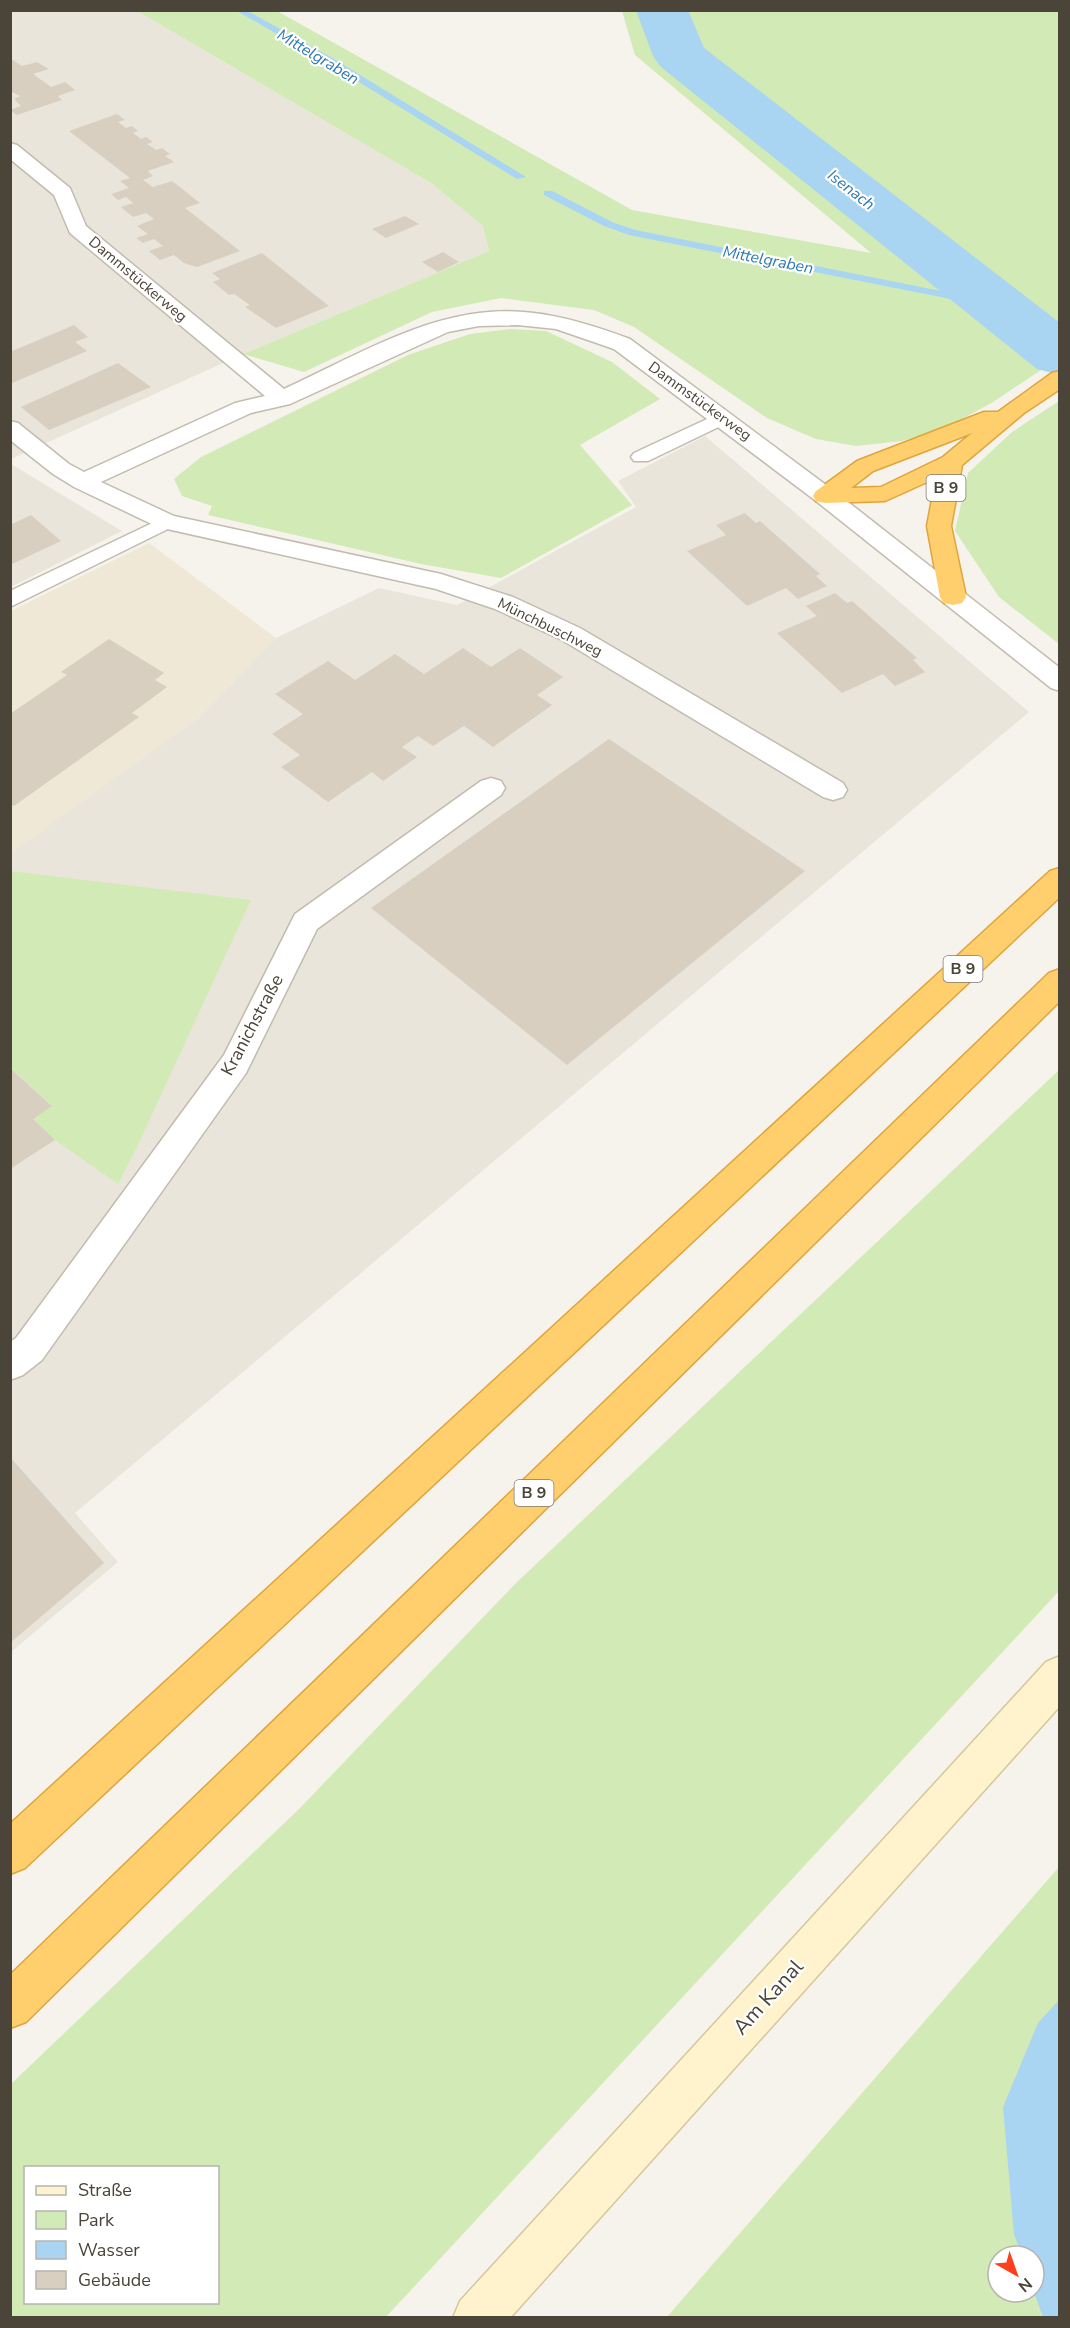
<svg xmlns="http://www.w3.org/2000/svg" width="1070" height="2328" viewBox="0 0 1070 2328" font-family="'Nunito Sans',sans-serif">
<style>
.residential{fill:#eae5da}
.education{fill:#efe8d6}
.green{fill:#d2eab5;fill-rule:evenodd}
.water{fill:#a9d4f2}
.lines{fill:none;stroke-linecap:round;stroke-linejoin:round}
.stream{fill:#a9d4f2;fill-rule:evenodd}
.river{fill:#a9d4f2;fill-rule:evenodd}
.building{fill:#d8cfc1}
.lane-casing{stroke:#c2bbae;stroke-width:3}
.street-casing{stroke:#c2bbae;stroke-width:3}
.secondary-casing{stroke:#d6c79b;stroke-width:3}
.highway-casing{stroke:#e0a43c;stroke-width:3}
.lane{fill:#fff;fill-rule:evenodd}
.street{fill:#fff;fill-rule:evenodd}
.secondary{fill:#fff3cd;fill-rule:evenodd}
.highway{fill:#ffcf6e;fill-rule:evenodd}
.labels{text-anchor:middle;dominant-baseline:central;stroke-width:4.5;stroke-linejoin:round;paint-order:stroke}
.far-street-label{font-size:15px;fill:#4b4439;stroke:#fff}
.far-water-label{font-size:16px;font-style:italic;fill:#2e7ab2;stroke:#fff}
.shield{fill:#fff;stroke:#817c74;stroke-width:1.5}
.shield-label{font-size:16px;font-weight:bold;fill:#4b4439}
.street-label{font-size:18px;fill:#4b4439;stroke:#fff}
.near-street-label{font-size:21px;fill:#4b4439;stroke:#fff}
</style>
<rect width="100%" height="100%" fill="#f6f3ec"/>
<g class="residential">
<path d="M10,11H137L431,183L483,226L489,251L243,354L11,459Z"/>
<path d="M705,436L1029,712L75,1513L118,1562L11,1652L10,853L198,718L276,638L379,588L457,605L636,507L618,481Z"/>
<path d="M11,464L122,531L11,587Z"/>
</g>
<path class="education" d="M149,543L276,638L198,718L11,853V611Z"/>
<g class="green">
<path d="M137,11H277L632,210L871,253L635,55L622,11H1059V358L993,402L946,428L902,441L856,446L816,439L767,418L634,327L594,310L501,298L432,312L304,372L243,354L489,251L483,226L431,183Z"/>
<path d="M510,329L546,331L612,362L660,399L580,445L632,505L501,578L421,564L208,515L212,506L182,496L174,479L201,457L408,355L470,334Z"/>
<path d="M1059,401V644L999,597L955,531L968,473L1012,432Z"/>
<path d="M10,871L251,900L137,1147L118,1184L55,1140L33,1119L52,1105L11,1068Z"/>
<path d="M1059,1070V1591L386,2317H11V2084L299,1809L515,1584ZM26,2168H218V2302H26Z"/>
<path d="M1059,1867V2317L666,2318ZM998,2256H1034V2292H998Z"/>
</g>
<path class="water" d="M1059,2000V2317H1043L1034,2292V2256H1022L1014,2234L1003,2107L1038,2023Z"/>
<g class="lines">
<g class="stream">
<path d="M235,10H246L334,59L526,177L517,179L328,63Z"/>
<path d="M544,191H552L612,222L635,230L996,302L1001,305L996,308L629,235L604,226L544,195Z"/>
</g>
<path class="river" d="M636,10H688L704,48L1060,323V375L1037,369L661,67L653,56Z"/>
</g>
<g class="building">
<path d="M10,58L22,66L37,62L49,69L33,74L51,87L65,82L75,90L58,96L62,100L17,115L10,110L21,106L14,99L20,96L10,91Z"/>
<path d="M117,114L125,120L118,122L126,128L132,126L138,131L133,133L141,139L146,137L153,142L147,144L156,150L162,148L170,154L165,156L174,162L148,171L153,176L143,180L153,187L172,181L200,203L185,208L240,251L197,267L184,263L174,255L160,260L149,251L163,246L154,239L143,243L136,238L148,234L137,226L154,219L146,213L133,217L121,207L133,203L126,197L118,200L111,194L129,188L120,181L130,178L69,131Z"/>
<path d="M405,216L419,224L386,238L372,229Z"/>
<path d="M443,252L459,262L438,272L422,262Z"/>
<path d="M262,253L292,277L329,306L276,328L245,307L250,305L240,298L234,294L229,295L213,282L220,279L212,273Z"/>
<path d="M74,325L88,337L75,342L87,351L10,384V352Z"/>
<path d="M118,363L151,387L49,430L21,407Z"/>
<path d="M745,513L756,523L760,521L820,574L816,576L827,586L798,599L786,588L747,606L687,551L726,535L716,525Z"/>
<path d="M31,515L61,541L10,565V525Z"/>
<path d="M835,593L847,603L852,601L917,658L913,660L925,672L895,686L883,674L842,693L777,633L817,616L806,606Z"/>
<path d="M109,639L164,673L155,680L167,687L132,713L139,717L14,806L10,804V714L67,675L61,672Z"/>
<path d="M463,648L491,667L520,648L563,677L537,695L552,705L493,747L464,726L433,746L418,736L402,747L417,757L383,781L372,772L328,802L281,767L300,755L272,734L303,714L275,694L328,661L355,680L395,654L424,674Z"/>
<path d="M609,739L805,871L567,1065L371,908Z"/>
<path d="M10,1068L52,1106L33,1119L55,1140L10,1169Z"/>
<path d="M10,1457L104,1563L10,1643Z"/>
</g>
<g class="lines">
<g class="lane-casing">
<g id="lane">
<path d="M722,412L729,414L731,418L729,422L648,461H634L631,457L634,453Z"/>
<path d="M167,516L174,518L177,522L174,526L10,607V591Z"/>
</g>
</g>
<g class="street-casing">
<g id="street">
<path d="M10,143L17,145L70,188L86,226L284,389C345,361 412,321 479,313C531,306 582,321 630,339L834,491L1060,668V691L1051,688L816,501L614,349L556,329L518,325L479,326L448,332L290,404L251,413L101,482L174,516L441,574L513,597L580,628L843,783L847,790L843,797L833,800L823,797L562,640L495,609L436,589L158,527L74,487L53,474L10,440V421L18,423L69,464L84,472L235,403L265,396L70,233L54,195L10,159Z"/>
<path d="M491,778L501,781L505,788L501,795L317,929L246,1073L42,1360L23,1375L10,1380V1342L16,1338L224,1055L295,914L481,781Z"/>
</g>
</g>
<g class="secondary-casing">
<path id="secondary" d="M1060,1656V1706L510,2318H453L460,2301L1046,1662Z"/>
</g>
<g class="highway-casing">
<g id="highway">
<path d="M1060,371V389L1024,413L962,465L951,526L966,597L962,603L953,605L944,603L940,597L927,526L936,478L885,501L825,503L816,501L813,496L816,491L857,461L984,412H998L1052,373ZM972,433L943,457L881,487L851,488L873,471Z"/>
<path d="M1060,868V897L25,1868L10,1874V1824L1050,871Z"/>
<path d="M1060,969V1001L26,2022L10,2028V1975L1049,973Z"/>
</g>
</g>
<use href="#lane" class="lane"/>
<use href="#street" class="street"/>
<use href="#secondary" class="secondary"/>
<use href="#highway" class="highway"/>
</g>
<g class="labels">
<g class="far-street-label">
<text transform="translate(138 279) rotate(40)">Dammstückerweg</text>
<text transform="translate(700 401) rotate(36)">Dammstückerweg</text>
<text transform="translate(550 627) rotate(26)">Münchbuschweg</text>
</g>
<g class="far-water-label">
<text transform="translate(318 57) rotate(31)">Mittelgraben</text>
<text transform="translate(851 190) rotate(38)">Isenach</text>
<text transform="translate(768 260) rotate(11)">Mittelgraben</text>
</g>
<g class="shield">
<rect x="926.5" y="475" width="39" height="26" rx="4.5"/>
<rect x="943.5" y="956" width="39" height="26" rx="4.5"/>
<rect x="514.5" y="1480" width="39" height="26" rx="4.5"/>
</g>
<g class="shield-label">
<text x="946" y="488">B 9</text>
<text x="963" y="969">B 9</text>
<text x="534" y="1493">B 9</text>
</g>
<g class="street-label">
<text transform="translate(252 1025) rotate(-62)">Kranichstraße</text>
</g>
<g class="near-street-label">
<text transform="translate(768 1997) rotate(-48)">Am Kanal</text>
</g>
</g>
<rect width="1070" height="2328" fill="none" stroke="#4b4439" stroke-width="24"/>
<rect x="24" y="2166" width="195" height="138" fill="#ffffff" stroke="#b7b4b0" stroke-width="1.5"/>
<rect x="36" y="2186" width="30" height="9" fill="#fff3cd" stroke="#b7b4b0" stroke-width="1.5"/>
<text x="78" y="2196" font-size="18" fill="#4b4439">Straße</text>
<rect x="36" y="2211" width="30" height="18" fill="#d2eab5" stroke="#b7b4b0" stroke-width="1.5"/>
<text x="78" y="2226" font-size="18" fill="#4b4439">Park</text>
<rect x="36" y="2241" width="30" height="18" fill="#a9d4f2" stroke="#b7b4b0" stroke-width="1.5"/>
<text x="78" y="2256" font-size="18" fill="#4b4439">Wasser</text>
<rect x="36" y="2271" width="30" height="18" fill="#d8cfc1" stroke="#b7b4b0" stroke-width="1.5"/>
<text x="78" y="2286" font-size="18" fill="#4b4439">Gebäude</text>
<g transform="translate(1016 2274) rotate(140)"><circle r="28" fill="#ffffff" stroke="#b7b4b0" stroke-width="1.5"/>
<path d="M0-4.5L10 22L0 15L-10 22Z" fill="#fc3f1d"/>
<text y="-9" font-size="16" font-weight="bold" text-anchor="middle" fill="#4b4439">N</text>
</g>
</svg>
